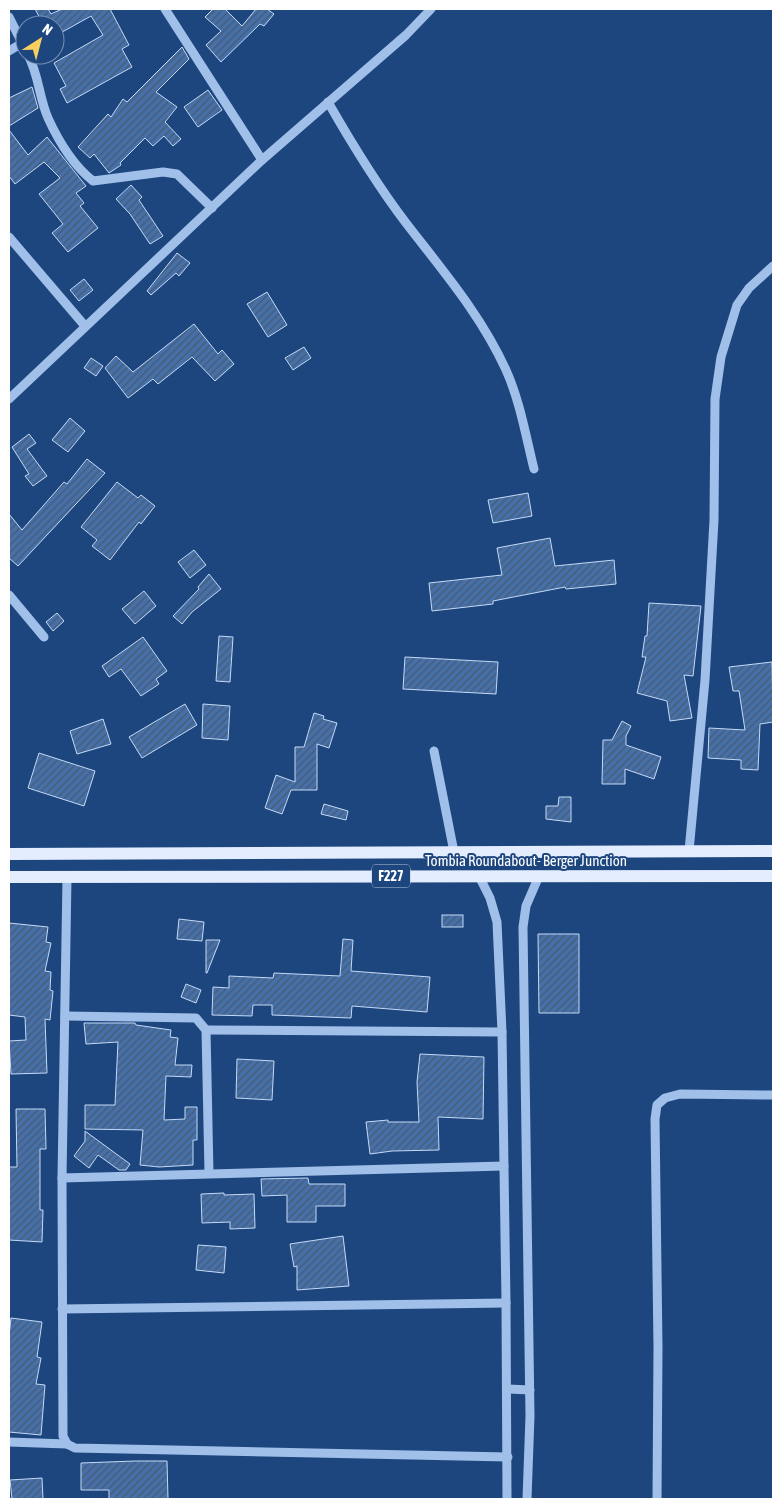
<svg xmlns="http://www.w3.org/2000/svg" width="782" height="1508" viewBox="0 0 782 1508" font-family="'Asap Condensed',sans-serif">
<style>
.building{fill:url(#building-hatch);stroke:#c4daf7}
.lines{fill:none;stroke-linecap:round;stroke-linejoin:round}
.minor{stroke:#a0bfe9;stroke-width:9}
.major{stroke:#e3edfe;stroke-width:12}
.labels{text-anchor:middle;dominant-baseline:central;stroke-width:4;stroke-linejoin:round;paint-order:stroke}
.shield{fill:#1d467f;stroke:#bbc8d9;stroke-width:1}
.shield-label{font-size:14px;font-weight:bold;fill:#fff}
.street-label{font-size:15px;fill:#fff;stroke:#1d467f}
</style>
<defs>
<pattern id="building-hatch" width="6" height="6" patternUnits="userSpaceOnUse" patternTransform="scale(1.25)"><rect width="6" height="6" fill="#4570a9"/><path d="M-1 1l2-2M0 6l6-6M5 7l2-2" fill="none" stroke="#495a71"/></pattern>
</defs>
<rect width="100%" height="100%" fill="#1d467f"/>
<g class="building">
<path d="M35,9H48L51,14L62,9H110L129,45L122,49L132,67L67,103L60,89L66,86L54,63L103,35L91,16L55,36V25H32L41,20Z"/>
<path d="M213,9H225L242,26L256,9H267L274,14L264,26L260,24L221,62L206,45L221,31L205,17Z"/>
<path d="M182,47L189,59L156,92L177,107L165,122L181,139L173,146L164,136L153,146L145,138L120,163L121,165L109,173L94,154L90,158L78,147L108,114L111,117L123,99L127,102Z"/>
<path d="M32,87L38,108L9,126V98Z"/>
<path d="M208,90L222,110L198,127L184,107Z"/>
<path d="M9,130L28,155L47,137L86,186L76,193L84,203L80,206L98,228L68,252L52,233L63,224L39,194L60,178L44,162L15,184L9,176Z"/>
<path d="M131,185L142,197L139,200L163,236L150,244L130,214L116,199Z"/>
<path d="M177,253L190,263L179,276L176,273L151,295L147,291Z"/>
<path d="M84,279L93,290L79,301L70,290Z"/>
<path d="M267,292L287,325L268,337L247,304Z"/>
<path d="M194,324L218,354L222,350L234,364L215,381L192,357L158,384L153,379L128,398L105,368L116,356L133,372Z"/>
<path d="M304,347L311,358L293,370L285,358Z"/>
<path d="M91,358L103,366L96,376L84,368Z"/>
<path d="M70,418L85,431L68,452L52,440Z"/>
<path d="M29,434L36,443L27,449L47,476L33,486L25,476L29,474L12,447Z"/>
<path d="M87,459L105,473L18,566L9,558V514L22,530L64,482L67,484Z"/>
<path d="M117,482L138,498L141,495L155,506L141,524L139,522L110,560L92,546L97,540L81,527Z"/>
<path d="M528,493L532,516L493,523L488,500Z"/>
<path d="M550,538L555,566L614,560L616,584L566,589L565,587L493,601V604L432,611L429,583L502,575L497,548Z"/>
<path d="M194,550L206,565L190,578L178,562Z"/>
<path d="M209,574L221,589L192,612L182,624L173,616L199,589L198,587Z"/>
<path d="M144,591L156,606L135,624L122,609Z"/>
<path d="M649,603L701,606L693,676L684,675L692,718L670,721L667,701L637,693L646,657H642L645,636H647Z"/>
<path d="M57,613L64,621L53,631L46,622Z"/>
<path d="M219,636L233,637L230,682L216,681Z"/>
<path d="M143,637L167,671L156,679L159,684L141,696L121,669L109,677L102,666Z"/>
<path d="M405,657L498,662L496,694L403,689Z"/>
<path d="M772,662L773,722L760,724L758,770L741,769V760L708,758L709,728L745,730L739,691H733L729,667Z"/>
<path d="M185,704L197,725L142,758L129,737Z"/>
<path d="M203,704L230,706L228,740L202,738Z"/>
<path d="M314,713L324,716L323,719L337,723L329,748L317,744V790H291L282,814L265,808L276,775L295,782V747H304Z"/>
<path d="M103,719L111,744L77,754L70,731Z"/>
<path d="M622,721L631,726L626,736V745L661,757L654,779L625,769V784H602L603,740H612Z"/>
<path d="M39,753L95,771L84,806L28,788Z"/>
<path d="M559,797H571V822L546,819V806H558Z"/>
<path d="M324,804L348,811L346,820L321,814Z"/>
<rect x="442" y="915" width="21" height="12"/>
<path d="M179,919L204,922L202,941L177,939Z"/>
<path d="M9,923L48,927L46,942L51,943L45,971L51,972L50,990L53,991L50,1020L45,1019L47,1073L11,1074L9,1041L26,1040L25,1017L9,1015Z"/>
<path d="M538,934H579V1013H539Z"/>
<path d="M343,939L353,940L351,971L430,977L427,1012L352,1006L351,1018L272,1015V1005H253L252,1016L212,1015L213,987L229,988V976L273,978L274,973L340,976Z"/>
<path d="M206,940H220L207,973H206Z"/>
<path d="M186,984L201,990L196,1003L181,997Z"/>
<path d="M84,1023H135L136,1025L171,1030L170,1037L178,1038L175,1065H192L191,1077L166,1076L164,1120L185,1119V1107H197V1140H193V1165L159,1167L140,1165L143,1130L85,1129V1105H115L118,1042L86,1044Z"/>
<path d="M420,1054L484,1057L483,1119L438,1117L439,1150L392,1151L370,1154L366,1122L388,1120V1122H419L417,1082Z"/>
<path d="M237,1059L274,1061L272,1100L236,1098Z"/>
<path d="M16,1109H45L46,1149H40V1210H43L42,1242L9,1240V1167H17Z"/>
<path d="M85,1131L130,1164L126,1170H119L98,1155L89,1168L74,1156L85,1141Z"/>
<path d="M308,1178L309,1184H345V1206H316V1222H287V1195L262,1196L261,1179Z"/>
<path d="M224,1193V1195L254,1194L255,1228L230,1229V1222L202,1223L201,1194Z"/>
<path d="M343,1236L349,1286L297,1290V1266L294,1267L290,1244Z"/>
<path d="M198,1245L226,1247L224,1273L196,1270Z"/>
<path d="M11,1318L42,1322L37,1357L41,1358L36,1384L45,1385L41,1435L9,1432V1336Z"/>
<path d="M135,1461H167L168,1499H109V1490H81V1463Z"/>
<path d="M42,1478L43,1499H12L10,1480Z"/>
</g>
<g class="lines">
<g class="minor">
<path d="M165,9L262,160"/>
<path d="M9,17L22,43"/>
<path d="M9,51L22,43L24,47"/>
<path d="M28,55C39,75 39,98 48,118C58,140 74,166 93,181L163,172L177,174L212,208"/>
<path d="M328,102C352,144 377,185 406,223C443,271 481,315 506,370C520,401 526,437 534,469"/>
<path d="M9,237L85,326"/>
<path d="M9,399L262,160L406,35L431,9"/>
<path d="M9,595L44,637"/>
<path d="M434,751L454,852"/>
<path d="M689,851L705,680L714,520L715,399L721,357L737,305L749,288L773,266"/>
<path d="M479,876L490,898L497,922L502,1032L506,1303L507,1499"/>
<path d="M67,878L62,1178L63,1436L67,1444"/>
<path d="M65,1016L196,1018L206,1030L209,1173"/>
<path d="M206,1030L502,1032"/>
<path d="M62,1178L504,1166"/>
<path d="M62,1309L506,1303"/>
<path d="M507,1389L530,1390"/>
<path d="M9,1442L67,1444L75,1448L508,1457"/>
<path d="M527,1499L530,1416L523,927L526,906L539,876"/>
<path d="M657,1499L658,1347L655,1119L657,1105L665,1098L680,1094L773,1095"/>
</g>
<g class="major">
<path d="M9,854L773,851"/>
<path d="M9,877L773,876"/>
</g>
</g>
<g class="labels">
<rect class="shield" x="372" y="864.5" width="38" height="23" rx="4"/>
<g class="shield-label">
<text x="391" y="876">F227</text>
</g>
<g class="street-label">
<text x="526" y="860">Tombia Roundabout- Berger Junction</text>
</g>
</g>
<rect width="782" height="1508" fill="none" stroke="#ffffff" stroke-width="20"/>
<g transform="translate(40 40) rotate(36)"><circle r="24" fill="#1d467f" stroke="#7790b2"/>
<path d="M0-4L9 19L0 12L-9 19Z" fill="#f9cf5e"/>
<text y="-8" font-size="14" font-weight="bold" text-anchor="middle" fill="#ffffff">N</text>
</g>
</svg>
